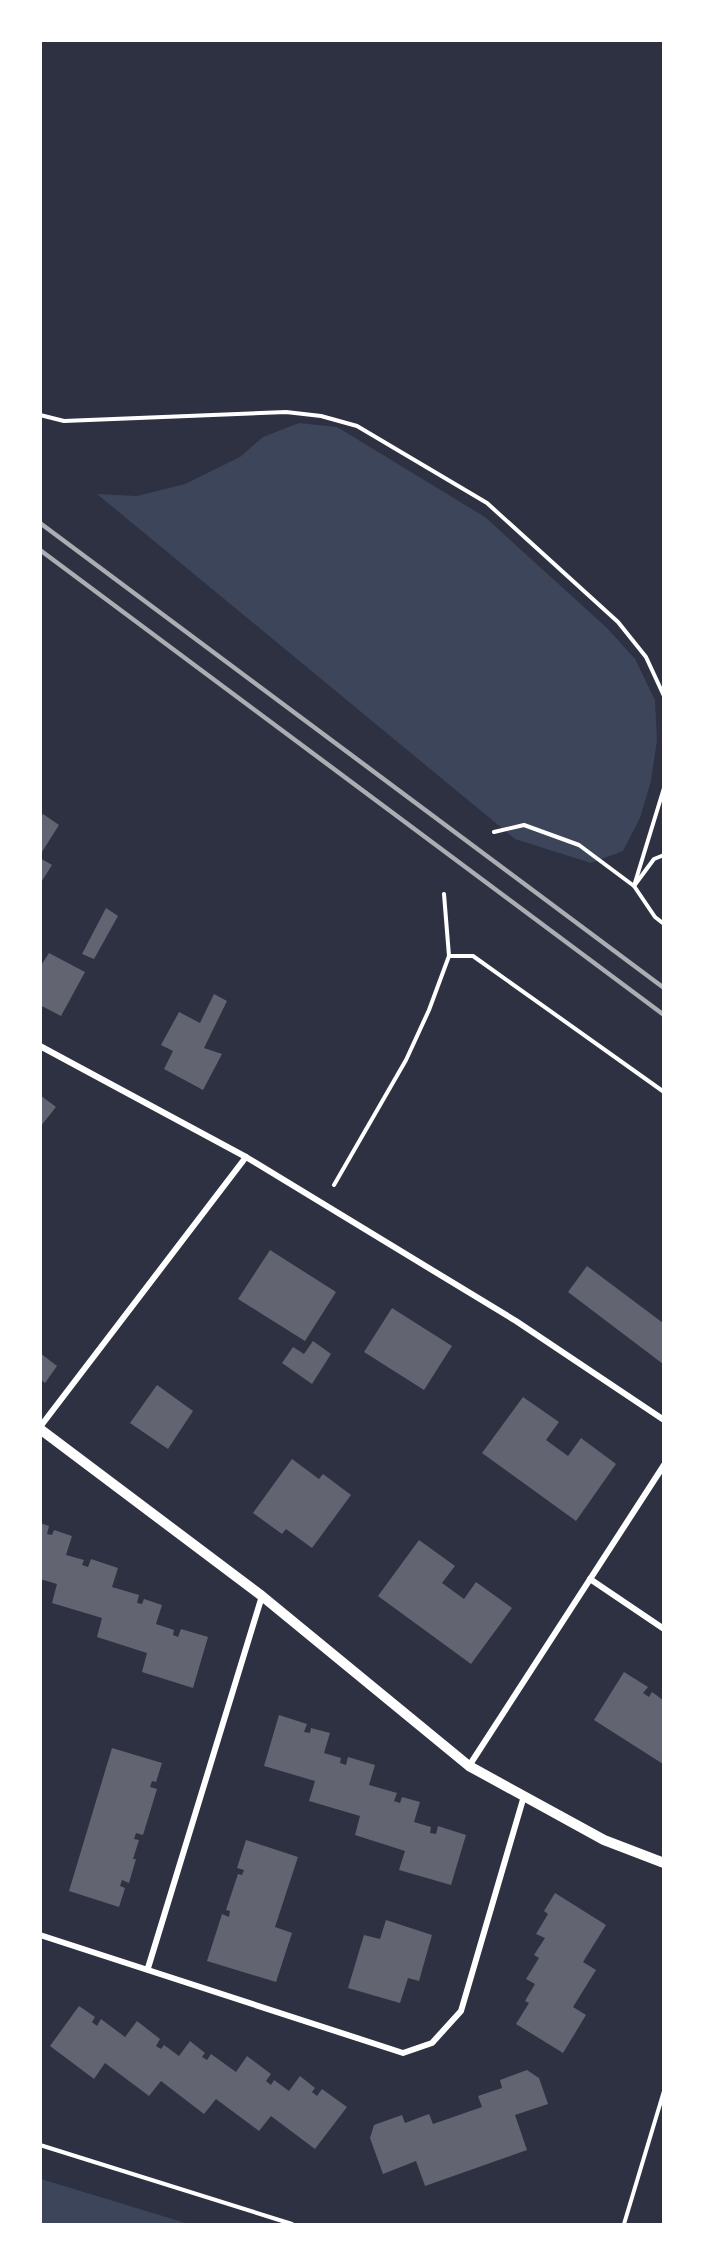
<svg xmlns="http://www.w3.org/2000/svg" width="704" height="2265" viewBox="0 0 704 2265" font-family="Rubik,sans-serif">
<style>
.green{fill:#3c4559}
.building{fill:#626471}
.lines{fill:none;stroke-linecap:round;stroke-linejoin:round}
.path{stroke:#fff;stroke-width:4}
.minor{stroke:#fff;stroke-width:6}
.tertiary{stroke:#fff;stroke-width:10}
.rail{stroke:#abadb3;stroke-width:4.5}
</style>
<rect width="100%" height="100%" fill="#2d3142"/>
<g class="green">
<path d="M299,423L337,427L485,517L607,628L635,659L655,700L657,740L651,781L640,818L623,851L591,863L515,839L97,494L137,496L185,484L240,457L263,437Z"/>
<path d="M40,2179H41L189,2224H41Z"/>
</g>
<g class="building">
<path d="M43,814L59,825L40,855V818Z"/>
<path d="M40,858L52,865L40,884Z"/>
<path d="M106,908L118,916L94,959L82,954Z"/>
<path d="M49,953L85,972L61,1016L40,1005V967Z"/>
<path d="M214,994L227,1001L204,1048L222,1054L203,1090L164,1069L173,1051L161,1045L179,1012L200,1023Z"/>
<path d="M40,1095L56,1107L40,1127Z"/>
<path d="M270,1250L336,1292L305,1341L238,1299Z"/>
<path d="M587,1266L663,1323V1364L568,1292Z"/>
<path d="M392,1308L452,1346L424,1390L364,1352Z"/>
<path d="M313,1341L331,1354L312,1384L282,1363L293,1347L304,1354Z"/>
<path d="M40,1353L57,1366L45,1383L40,1379Z"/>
<path d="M157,1385L193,1411L168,1449L130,1423Z"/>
<path d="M523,1397L559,1422L546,1440L568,1456L581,1438L616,1464L576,1521L482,1453Z"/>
<path d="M292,1459L319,1479L323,1474L351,1495L312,1548L286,1529L282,1534L253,1513Z"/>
<path d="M40,1523L49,1526L47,1534L52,1535L54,1530L72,1536L66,1555L84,1560L82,1565L88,1567L91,1559L118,1568L112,1587L139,1595L137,1603L142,1604L144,1599L162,1605L156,1624L174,1630L173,1635L178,1637L181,1629L208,1637L193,1688L142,1672L147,1653L97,1637L102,1618L52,1603L57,1584L40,1579Z"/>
<path d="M419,1540L455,1566L442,1583L464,1599L476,1582L512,1608L471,1664L378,1596Z"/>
<path d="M624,1672L648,1687L643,1693L649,1697L652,1692L663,1700V1764L594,1720Z"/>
<path d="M279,1715L307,1724L304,1732L310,1733L311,1728L330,1733L324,1753L341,1758L340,1763L346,1765L348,1757L375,1765L369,1785L397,1793L394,1801L400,1803L402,1797L420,1802L414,1822L431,1827L430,1833L436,1834L438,1826L466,1835L451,1885L399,1870L405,1851L355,1835L360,1816L309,1801L315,1781L264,1766Z"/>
<path d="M112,1748L162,1763L156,1782L152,1781L150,1787L157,1789L143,1835L136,1833L134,1839L139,1840L133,1859H136L129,1883L122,1880L120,1886L125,1888L119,1907L69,1891Z"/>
<path d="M246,1840L298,1857L275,1927L292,1933L276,1982L207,1961L222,1914L229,1917L230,1911L226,1910L238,1874L242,1875L244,1870L237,1868Z"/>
<path d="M555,1893L606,1925L583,1962L596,1970L573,2007L586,2015L563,2053L516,2024L529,2003L525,2001L535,1984L526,1979L539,1958L534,1955L545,1938L536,1934L548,1914L544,1911Z"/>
<path d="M386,1920L432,1935L419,1981L408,1978L400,2003L348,1988L364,1935L380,1939Z"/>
<path d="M79,2006L95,2017L92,2022L97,2026L101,2019L125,2037L137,2021L160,2039L156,2046L161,2049L164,2045L179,2056L190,2041L205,2053L202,2057L207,2060L211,2054L236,2072L247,2056L271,2074L266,2081L271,2085L274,2080L289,2091L300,2076L315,2088L312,2092L317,2096L322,2089L347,2107L315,2149L271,2116L259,2131L216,2099L204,2114L161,2081L149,2096L105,2063L94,2079L50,2046Z"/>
<path d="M527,2070L539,2078L548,2104L515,2115L527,2150L425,2186L416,2161L383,2174L370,2138L374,2125L402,2115L405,2123L429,2114L433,2124L482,2107L478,2096L502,2088L500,2080Z"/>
</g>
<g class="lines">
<g class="path">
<path d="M40,415L64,421L286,412L321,416L357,426L487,503L618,622L646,657L664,696"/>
<path d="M664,788L634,886L655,917L664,924"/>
<path d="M494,832L524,825L579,845L634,886L654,859L664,855"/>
<path d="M449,956H473L664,1092"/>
<path d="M334,1185L406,1060L429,1010L449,956L444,894"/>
<path d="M40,2145L292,2224"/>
<path d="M624,2224L664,2091"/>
</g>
<g class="minor">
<path d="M40,1046L246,1157L516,1321L664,1420"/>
<path d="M40,1427L246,1157"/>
<path d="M590,1579L664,1629"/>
<path d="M469,1766L664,1465"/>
<path d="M40,1935L403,2053L432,2043L461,2011L524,1796"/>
<path d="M148,1968L262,1596"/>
</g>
<path class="tertiary" d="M40,1429L262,1596L469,1766L604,1840L664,1863"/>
<g class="rail">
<path d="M40,523L664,988"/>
<path d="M40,550L664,1015"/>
</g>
</g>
<rect width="704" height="2265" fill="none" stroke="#ffffff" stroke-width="84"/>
</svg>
